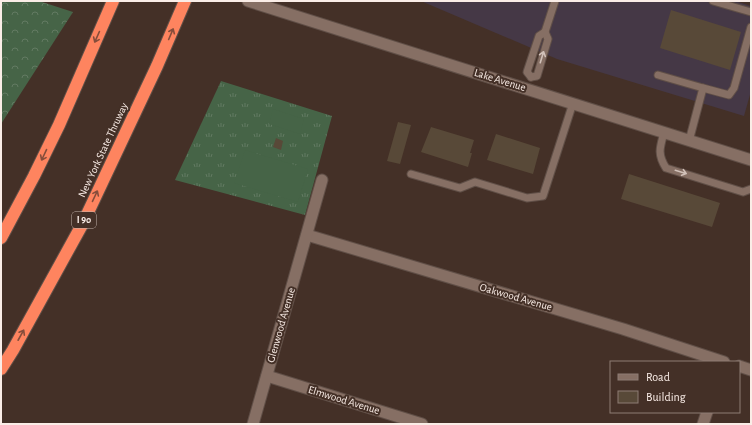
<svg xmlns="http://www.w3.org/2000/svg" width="752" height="425" viewBox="0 0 752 425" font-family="'Alegreya Sans',sans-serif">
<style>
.commercial{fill:#453846}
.grass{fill:url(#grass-tufts)}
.forest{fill:url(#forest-crowns)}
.garden{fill:#466447}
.building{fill:#584938}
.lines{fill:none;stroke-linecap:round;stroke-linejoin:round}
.service-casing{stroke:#604f47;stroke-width:9}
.minor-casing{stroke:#604f47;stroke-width:13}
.tertiary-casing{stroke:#604f47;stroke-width:13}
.motorway-casing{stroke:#604f47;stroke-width:14}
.service{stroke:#866f64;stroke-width:7}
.minor{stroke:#866f64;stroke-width:11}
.tertiary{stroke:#866f64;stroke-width:11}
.motorway{stroke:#fe845f;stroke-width:12}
.oneway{stroke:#854d3b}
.oneway2{stroke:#d1c1b9}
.labels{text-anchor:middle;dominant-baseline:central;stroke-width:4;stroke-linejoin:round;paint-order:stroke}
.shield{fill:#443027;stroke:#c3b4ad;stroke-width:1}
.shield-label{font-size:10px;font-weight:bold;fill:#faede7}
.street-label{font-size:11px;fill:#faede7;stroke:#443027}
</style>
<defs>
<pattern id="grass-tufts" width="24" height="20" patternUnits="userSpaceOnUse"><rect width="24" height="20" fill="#466447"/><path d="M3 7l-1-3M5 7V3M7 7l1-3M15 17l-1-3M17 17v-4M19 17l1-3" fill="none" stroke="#627a62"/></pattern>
<pattern id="forest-crowns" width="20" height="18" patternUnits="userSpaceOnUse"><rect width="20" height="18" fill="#466447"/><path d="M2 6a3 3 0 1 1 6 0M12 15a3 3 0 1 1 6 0" fill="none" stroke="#627a62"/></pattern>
</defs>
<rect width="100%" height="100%" fill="#443027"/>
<path class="commercial" d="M421,1H735L751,6V91L744,116L557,59Z"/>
<path class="grass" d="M221,81L332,116L305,215L175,180Z"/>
<path class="forest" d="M1,1H39L73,12L1,124Z"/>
<g class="garden">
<path d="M273,109L304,119L300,134L269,124Z"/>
<path d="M245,150L308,169L298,202L234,183Z"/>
</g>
<g class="building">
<path d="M671,10L741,32L730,70L660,48Z"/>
<path d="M398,122L411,125L400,164L387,161Z"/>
<path d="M431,127L474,140L470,153H472L468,167L421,152Z"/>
<path d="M496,134L540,148L533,174L487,160Z"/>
<path d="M276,138L283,141L281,150L273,147Z"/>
<path d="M629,174L720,203L712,227L621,199Z"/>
</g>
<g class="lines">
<g class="service-casing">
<g id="service">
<path d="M713,1L751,12"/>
<path d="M658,75L703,88"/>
<path d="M531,77L537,76L548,39L545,32L555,1"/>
<path d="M531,77L527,72L539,36L545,32"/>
<path d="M664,133C660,147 657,154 666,168L743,192L751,189"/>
<path d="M689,141L703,88L729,95L734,88L751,27"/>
<path d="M411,174L460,188L475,182L527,198L543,196L573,103"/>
</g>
</g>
<g class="minor-casing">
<g id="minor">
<path d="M307,235L623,329L724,362"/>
<path d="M739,366L751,370"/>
<path d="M267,376L422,424"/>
<path d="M253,424L322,180"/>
<path d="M703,424L707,412"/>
</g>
</g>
<g class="tertiary-casing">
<path id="tertiary" d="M248,1L751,160"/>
</g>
<g class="motorway-casing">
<g id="motorway">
<path d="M1,238L34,176L59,125L113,1"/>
<path d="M1,369L13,350L83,223L157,66L185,1"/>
</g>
</g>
<use href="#service" class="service"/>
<use href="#minor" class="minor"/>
<use href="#tertiary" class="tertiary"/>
<use href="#motorway" class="motorway"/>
</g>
<defs><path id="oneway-shaft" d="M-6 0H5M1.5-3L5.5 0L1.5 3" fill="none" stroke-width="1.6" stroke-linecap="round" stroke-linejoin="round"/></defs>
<g class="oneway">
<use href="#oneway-shaft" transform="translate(171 34) rotate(-67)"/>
<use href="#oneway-shaft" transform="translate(97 37) rotate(114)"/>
<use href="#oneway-shaft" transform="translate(44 155) rotate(115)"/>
<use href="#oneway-shaft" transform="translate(95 196) rotate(-65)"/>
<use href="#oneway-shaft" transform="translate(21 335) rotate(-61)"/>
</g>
<g class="oneway2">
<use href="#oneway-shaft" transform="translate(542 57) rotate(-73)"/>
<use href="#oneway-shaft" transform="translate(681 172) rotate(17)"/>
</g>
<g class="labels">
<rect class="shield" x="72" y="212" width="24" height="16" rx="3"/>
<g class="shield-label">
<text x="84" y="220">I 90</text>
</g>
<g class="street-label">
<text transform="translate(500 80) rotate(17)">Lake Avenue</text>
<text transform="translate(103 150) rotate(-65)">New York State Thruway</text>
<text transform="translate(516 297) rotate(16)">Oakwood Avenue</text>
<text transform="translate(281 325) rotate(-74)">Glenwood Avenue</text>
<text transform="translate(344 400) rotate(17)">Elmwood Avenue</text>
</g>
</g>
<rect width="752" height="425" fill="none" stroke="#faede7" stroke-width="4"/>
<rect x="610" y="361" width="130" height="52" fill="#443027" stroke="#8d7c74"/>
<rect x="618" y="374" width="20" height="6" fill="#866f64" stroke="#8d7c74"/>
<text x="646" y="381" font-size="12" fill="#faede7">Road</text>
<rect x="618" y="391" width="20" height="12" fill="#584938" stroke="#8d7c74"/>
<text x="646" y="401" font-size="12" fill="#faede7">Building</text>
</svg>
